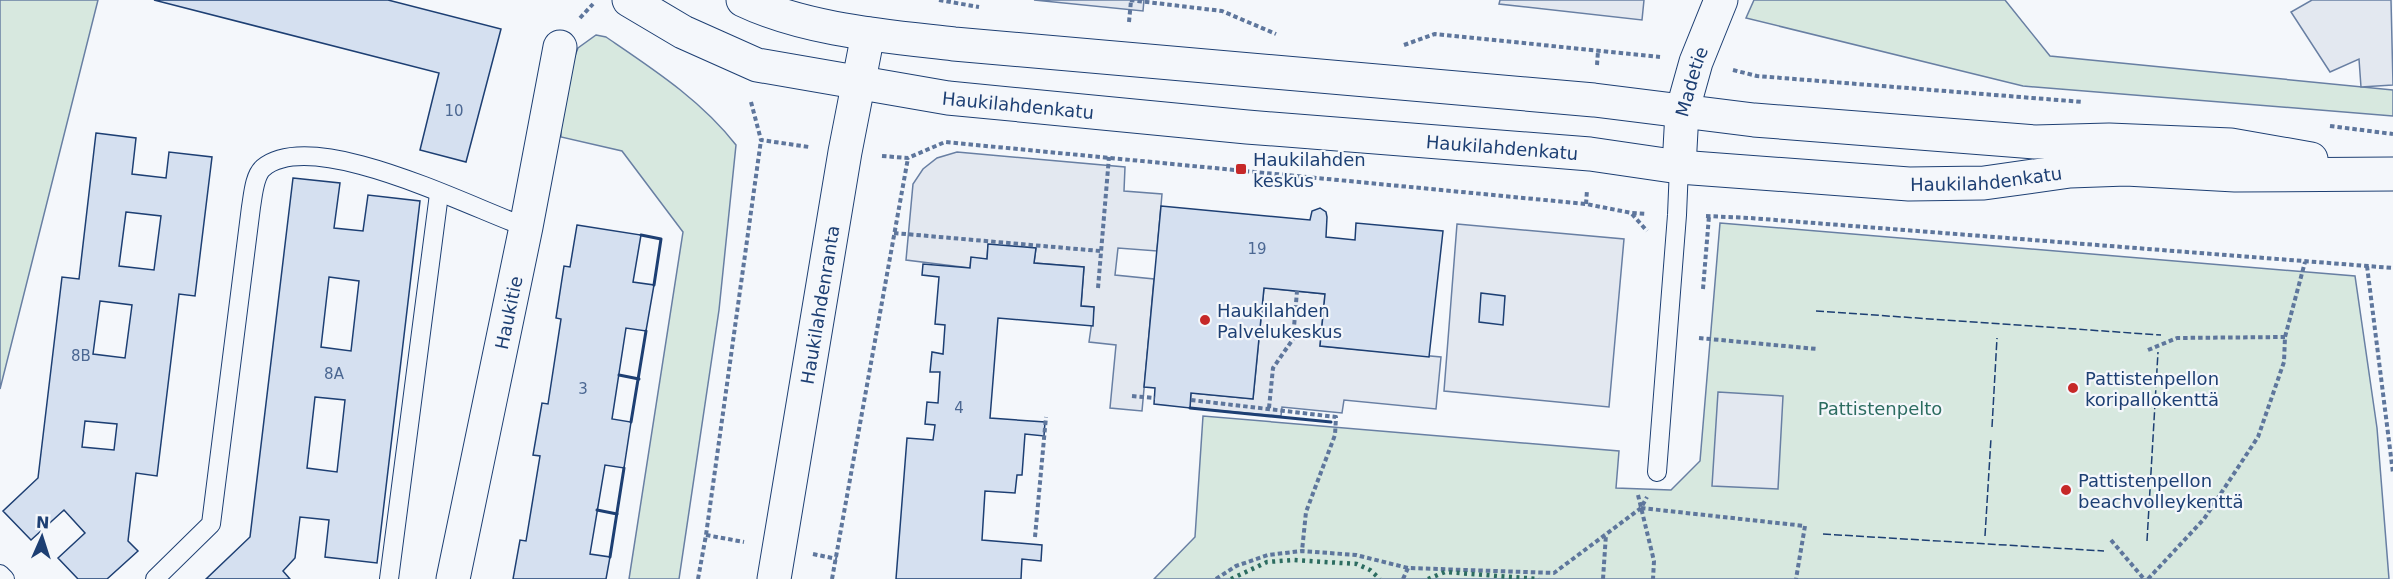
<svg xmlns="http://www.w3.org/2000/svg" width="2393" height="579" viewBox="0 0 2393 579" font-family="'DejaVu Sans',sans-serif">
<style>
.green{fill:#d7e8df;stroke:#687fa3;stroke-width:1.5}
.parking{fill:#e3e8f0;stroke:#687fa3;stroke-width:1.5}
.building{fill:#d5e0f0;stroke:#1d3f73;stroke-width:1.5;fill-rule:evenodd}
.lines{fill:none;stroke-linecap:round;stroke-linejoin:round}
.service-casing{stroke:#1d3f73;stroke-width:20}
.minor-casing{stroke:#1d3f73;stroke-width:35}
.tertiary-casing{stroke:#1d3f73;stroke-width:35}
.secondary-casing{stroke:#1d3f73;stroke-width:35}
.path{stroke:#5e769c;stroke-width:4;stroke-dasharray:4.5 3;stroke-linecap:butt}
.service{stroke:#f4f7fb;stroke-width:18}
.minor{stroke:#f4f7fb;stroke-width:33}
.tertiary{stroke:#f4f7fb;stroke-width:33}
.secondary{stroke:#f4f7fb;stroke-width:33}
.hedge{stroke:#2c6c60;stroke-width:4.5;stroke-dasharray:3 4.5;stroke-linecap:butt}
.fence{stroke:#1d3f73;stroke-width:1.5;stroke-dasharray:8 3;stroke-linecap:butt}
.wall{stroke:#1d3f73;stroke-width:3}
.poi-dot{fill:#c62828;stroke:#f4f7fb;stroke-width:2}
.labels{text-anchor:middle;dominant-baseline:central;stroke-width:4.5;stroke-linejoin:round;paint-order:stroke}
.number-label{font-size:15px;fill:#4b6792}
.street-label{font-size:18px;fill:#1d3f73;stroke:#f4f7fb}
.poi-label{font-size:18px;fill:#1d3f73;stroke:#f4f7fb;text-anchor:start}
.park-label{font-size:18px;fill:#2c6c60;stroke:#f4f7fb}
</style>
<rect width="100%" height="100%" fill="#f4f7fb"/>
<g class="green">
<path d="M0,0H98L0,389Z"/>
<path d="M1754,0H2005L2050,56L2393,90V116L2023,86L1746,18Z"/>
<path d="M596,35L606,37C653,69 701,100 736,145L719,310L679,579H629L683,232L622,151L561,137V92L578,48Z"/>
<path d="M1720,223L2355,276L2377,428L2389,579H1154L1195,537L1203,416L1619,451L1616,488L1671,490L1700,461Z"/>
</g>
<g class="parking">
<path d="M1034,0H1144L1143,11Z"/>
<path d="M1500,0H1644L1642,20L1499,4Z"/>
<path d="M2312,0H2391L2393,85L2361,87L2359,59L2330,72L2291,12Z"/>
<path d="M957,152L1125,167L1124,191L1162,194L1157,251L1118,248L1115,275L1154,279L1142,411L1110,408L1116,345L1089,342L1094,307L1081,306L1084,267L1034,263L1036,248L988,245L987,259L971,258L970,268L906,260L913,184L923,169L937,158Z"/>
<path d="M1457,224L1624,239L1609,407L1444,391Z"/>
<path d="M1264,288L1325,294L1320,346L1441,357L1436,409L1344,400L1342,413L1282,407L1281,416L1190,408L1191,393L1253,399Z"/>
<path d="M1718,392L1783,396L1778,489L1712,486Z"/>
</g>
<g class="building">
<path d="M154,0H388L501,29L466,162L420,150L439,73Z"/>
<path d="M96,133L136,138L132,174L166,178L169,152L212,157L195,296L179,294L157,476L136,473L128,541L138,551L107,579H78L58,558L85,533L64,510L31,540L3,511L38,478L62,277L79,279ZM126,212L161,216L154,270L119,266ZM100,301L132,305L125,358L93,354ZM85,421L117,424L114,450L82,447Z"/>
<path d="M293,178L340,183L334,228L363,231L368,195L420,201L377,563L325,557L329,520L300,517L295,558L283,571L290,579H206L250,537ZM329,277L359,281L351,351L321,347ZM315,397L345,400L337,472L307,468Z"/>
<path d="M1161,206L1310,220L1312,211L1320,208L1326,212L1327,217L1326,237L1355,240L1356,223L1443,231L1429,357L1320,346L1325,294L1264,288L1253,399L1191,393L1190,408L1154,404L1155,388L1144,387Z"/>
<path d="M577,225L641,235L633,282L654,285L646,331L626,328L612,419L631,422L624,468L605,465L590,554L610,557L606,579H513L520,540L526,541L540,456L533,455L542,403L548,404L561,319L556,318L564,266L570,267Z"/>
<path d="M988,244L1036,248L1034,263L1084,267L1081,306L1094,307L1093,326L998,318L990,418L1045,422L1044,436L1025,434L1022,475H1017L1015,493L985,491L982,540L1042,545L1041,561L1022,559L1021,579H896L907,438L933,440L935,425L925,424L927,402L938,403L940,372H930L932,352L943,354L945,325L935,324L939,277L922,275L923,264L970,268L971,257L987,259Z"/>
<path d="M1481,293L1505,296L1503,325L1479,322Z"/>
</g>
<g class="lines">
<g class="service-casing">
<g id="service">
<path d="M1657,472L1677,215L1679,167"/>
<path d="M0,574L5,579"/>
<path d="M155,579L211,524L251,207C253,196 254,176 263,168C313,126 471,208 526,227"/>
<path d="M389,579L439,194"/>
</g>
</g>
<g class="minor-casing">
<g id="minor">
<path id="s1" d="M1679,167L1682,112L1696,62L1721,0"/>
<path id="s2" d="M453,579L526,227L560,47"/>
</g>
</g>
<g class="tertiary-casing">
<g id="tertiary">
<path id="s3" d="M774,579L845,152L868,34"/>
</g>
</g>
<g class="secondary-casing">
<g id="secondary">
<path id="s4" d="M629,0L683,32L757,65L948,98L1247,127L1590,154L1679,167L1909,184L1984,183L2070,171L2126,169L2235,175L2393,174"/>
<path d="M743,0C806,30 885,36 954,44L1594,100L1754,120L2035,142L2109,140L2231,145L2311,159"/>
</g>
</g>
<g class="path">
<path d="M939,0L979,7"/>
<path d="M1130,0L1222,11L1276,34"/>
<path d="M580,18L593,4"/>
<path d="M1129,22L1131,1"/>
<path d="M1404,45L1435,34L1660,57"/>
<path d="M1597,65L1598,51"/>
<path d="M1733,70L1757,76L2083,102"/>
<path d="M751,102L761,140L809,147"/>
<path d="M2330,126L2393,134"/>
<path d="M882,156L908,158L945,142L1586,204L1632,213L1647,214"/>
<path d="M1586,204L1587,190"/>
<path d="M1632,214L1647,231"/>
<path d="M1706,216L1750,218L2393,268"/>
<path d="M894,233L1100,251"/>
<path d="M2367,266L2393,473"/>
<path d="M1098,288L1109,157"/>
<path d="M1703,289L1709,216"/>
<path d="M1699,338L1817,349"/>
<path d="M2148,350L2177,338L2285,337"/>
<path d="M1132,396L1155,398"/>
<path d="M1191,400L1336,417L1335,435L1306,512L1302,551"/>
<path d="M1269,408L1273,368L1293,339L1297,291"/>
<path d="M1638,495L1654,561L1653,579"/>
<path d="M1641,508L1805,526L1796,579"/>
<path d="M706,535L744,542"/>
<path d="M1035,537L1046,417"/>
<path d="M2111,540L2144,579"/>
<path d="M813,554L837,559"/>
<path d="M698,579L706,535L761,140"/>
<path d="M832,579L908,158"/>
<path d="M1216,579L1236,566L1268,555L1302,551L1356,555L1408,568L1554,573L1641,508L1647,497"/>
<path d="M1403,579L1408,568"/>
<path d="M1603,579L1606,534"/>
<path d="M2148,579L2204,519L2258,437L2284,362L2285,337L2305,262"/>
</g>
<use href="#service" class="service"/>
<use href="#minor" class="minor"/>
<use href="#tertiary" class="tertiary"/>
<use href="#secondary" class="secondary"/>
<g class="hedge">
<path d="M1231,579L1267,562L1294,560L1357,564L1370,570L1380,579"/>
<path d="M1428,579L1445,572L1539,579"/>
</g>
<g class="fence">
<path d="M1816,311L2161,335"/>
<path d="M1992,427L1997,338"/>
<path d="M1823,534L2104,551"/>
<path d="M1985,536L1991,438"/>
<path d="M2147,541L2158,352"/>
</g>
<g class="wall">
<path d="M641,235L661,239L654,285"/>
<path d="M619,375L639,379"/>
<path d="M1190,408L1331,422"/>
<path d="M631,422L646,331"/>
<path d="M597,510L617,514"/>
<path d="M610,557L624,468"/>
</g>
</g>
<g class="poi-dot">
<rect x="1235" y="163" width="12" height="12" rx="3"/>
<circle cx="1205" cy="320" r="6"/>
<circle cx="2073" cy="388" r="6"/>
<circle cx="2066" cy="490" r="6"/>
</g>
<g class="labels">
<g class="number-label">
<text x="454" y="111">10</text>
<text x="1257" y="249">19</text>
<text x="81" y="356">8B</text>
<text x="334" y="374">8A</text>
<text x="583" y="389">3</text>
<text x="959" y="408">4</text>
</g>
<g class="street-label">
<text stroke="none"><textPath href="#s1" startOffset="87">Madetie</textPath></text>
<text stroke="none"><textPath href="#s4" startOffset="408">Haukilahdenkatu</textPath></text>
<text stroke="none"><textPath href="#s4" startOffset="894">Haukilahdenkatu</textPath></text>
<text stroke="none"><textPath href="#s4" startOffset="1380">Haukilahdenkatu</textPath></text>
<text stroke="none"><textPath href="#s3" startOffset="278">Haukilahdenranta</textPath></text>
<text stroke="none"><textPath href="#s2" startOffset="272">Haukitie</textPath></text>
</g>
<g class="poi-label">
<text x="1253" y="159">Haukilahden<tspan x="1253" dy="21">keskus</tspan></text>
<text x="1217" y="310">Haukilahden<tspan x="1217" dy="21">Palvelukeskus</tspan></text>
<text x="2085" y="378">Pattistenpellon<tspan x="2085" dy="21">koripallokenttä</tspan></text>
<text x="2078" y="480">Pattistenpellon<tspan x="2078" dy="21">beachvolleykenttä</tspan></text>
</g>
<g class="park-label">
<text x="1880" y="408">Pattistenpelto</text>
</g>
</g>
<g transform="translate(42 537) rotate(3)" stroke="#f4f7fb" stroke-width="4.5" paint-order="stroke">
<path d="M0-4.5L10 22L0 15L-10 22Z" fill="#1d3f73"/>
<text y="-9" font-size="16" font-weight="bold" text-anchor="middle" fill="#1d3f73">N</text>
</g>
</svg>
